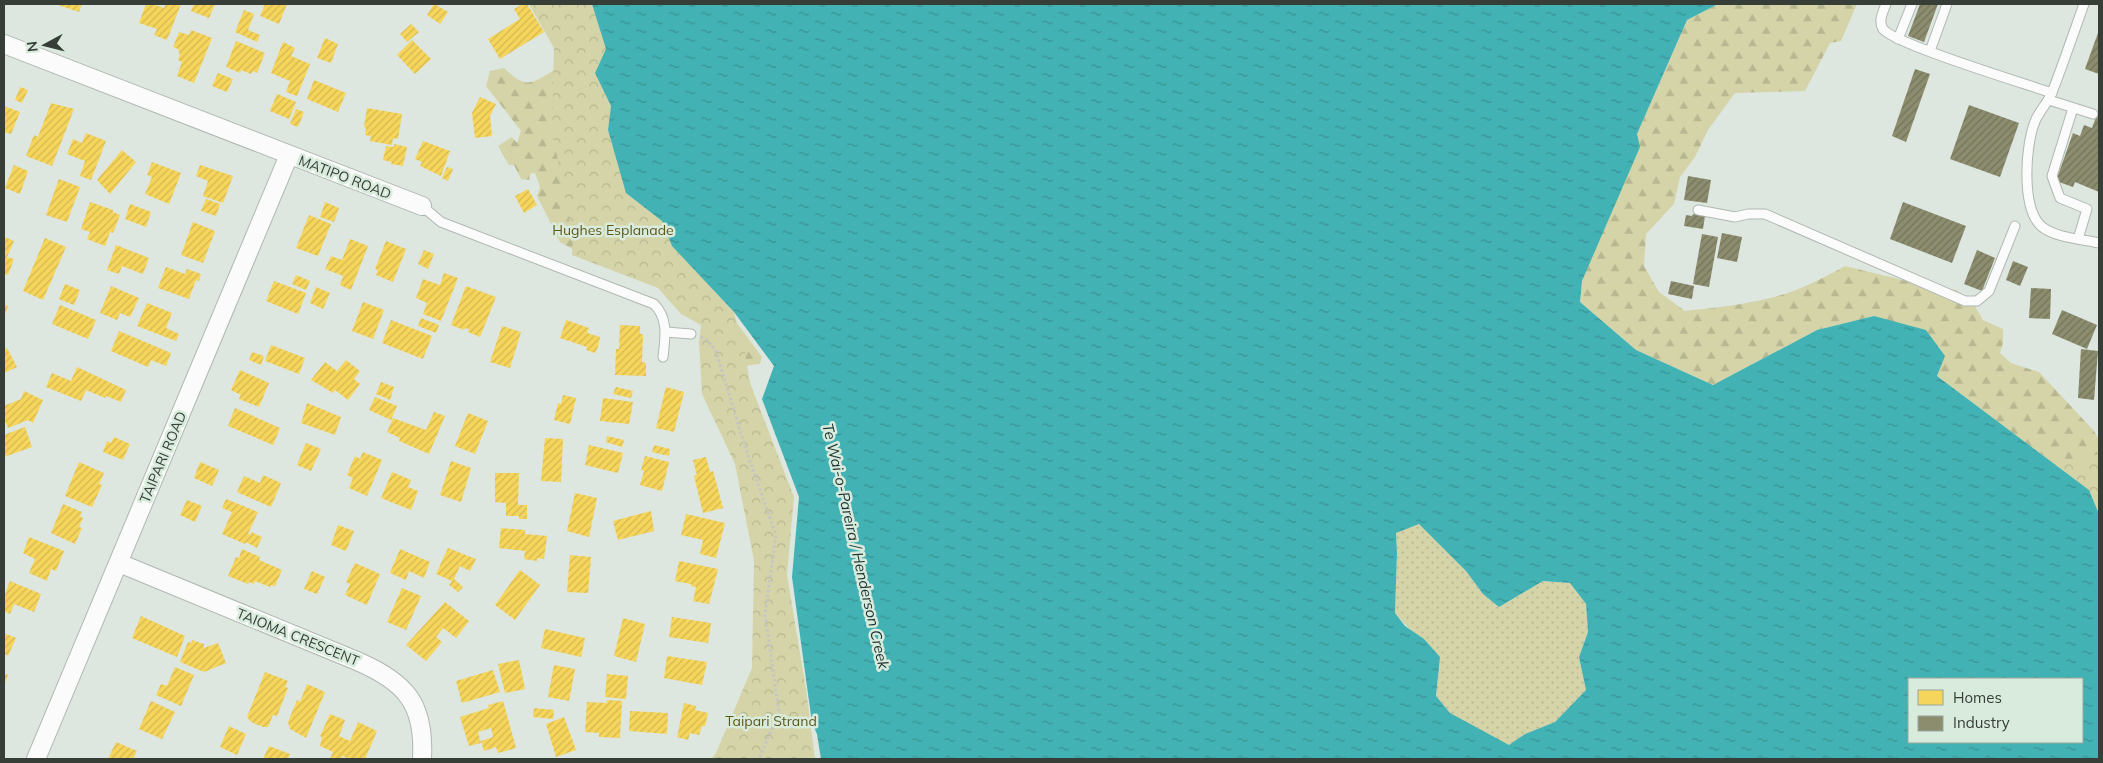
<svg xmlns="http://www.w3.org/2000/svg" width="2103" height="763" viewBox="0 0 2103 763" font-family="Mulish,sans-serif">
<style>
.grass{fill:url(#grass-dots)}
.forest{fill:url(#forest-firs)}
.park{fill:url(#park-crowns)}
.water{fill:url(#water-ripples);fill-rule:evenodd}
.homes{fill:url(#homes-hatch)}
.industry{fill:url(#industry-hatch)}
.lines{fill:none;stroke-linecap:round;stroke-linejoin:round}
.service-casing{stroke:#afb7b1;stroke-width:11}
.minor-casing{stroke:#afb7b1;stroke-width:20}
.path{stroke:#c3c6c3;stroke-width:3;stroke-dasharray:2.5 2.5;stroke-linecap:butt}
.service{stroke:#fafbfa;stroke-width:9}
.minor{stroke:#fafbfa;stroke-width:18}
.labels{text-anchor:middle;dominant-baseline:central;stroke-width:5;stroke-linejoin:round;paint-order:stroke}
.street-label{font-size:14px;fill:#373e38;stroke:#d9ebdc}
.park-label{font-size:14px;fill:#605819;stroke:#d9ebdc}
.water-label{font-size:15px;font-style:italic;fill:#1d3233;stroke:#d9ebdc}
</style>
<defs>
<pattern id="grass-dots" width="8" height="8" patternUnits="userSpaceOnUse" patternTransform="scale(1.25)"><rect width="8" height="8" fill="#d5d4a8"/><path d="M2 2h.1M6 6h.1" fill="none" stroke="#b7b791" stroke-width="1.8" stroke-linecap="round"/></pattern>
<pattern id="forest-firs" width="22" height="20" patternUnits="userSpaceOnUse" patternTransform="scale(1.25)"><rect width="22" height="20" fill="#d5d4a8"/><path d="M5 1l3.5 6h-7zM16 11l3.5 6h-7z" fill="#b7b791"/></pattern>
<pattern id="park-crowns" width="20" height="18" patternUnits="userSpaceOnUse" patternTransform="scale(1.25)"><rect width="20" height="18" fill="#d5d4a8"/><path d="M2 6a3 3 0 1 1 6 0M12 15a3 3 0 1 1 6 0" fill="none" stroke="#b7b791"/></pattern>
<pattern id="water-ripples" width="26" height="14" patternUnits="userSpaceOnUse" patternTransform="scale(1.25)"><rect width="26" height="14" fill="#42b2b4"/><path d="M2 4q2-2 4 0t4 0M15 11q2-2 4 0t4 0" fill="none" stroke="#389293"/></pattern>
<pattern id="homes-hatch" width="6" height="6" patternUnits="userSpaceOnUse" patternTransform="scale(1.25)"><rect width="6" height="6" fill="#f6d55c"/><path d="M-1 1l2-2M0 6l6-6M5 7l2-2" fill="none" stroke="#d4b851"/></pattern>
<pattern id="industry-hatch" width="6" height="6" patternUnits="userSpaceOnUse" patternTransform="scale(1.25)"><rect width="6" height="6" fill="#8c8c6e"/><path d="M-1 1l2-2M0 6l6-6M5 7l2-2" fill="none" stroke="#73745b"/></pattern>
</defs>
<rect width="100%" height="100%" fill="#dde7df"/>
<path class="grass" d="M1419,523L1466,571L1483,594L1499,607L1543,581L1570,583L1586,604L1588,632L1579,657L1586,690L1555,722L1525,734L1509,746L1450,713L1436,696L1440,657C1426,641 1408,630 1395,613L1397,553L1396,533Z"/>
<g class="forest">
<path d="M1718,4H1857L1841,41L1830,43L1805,91L1735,93L1708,130L1695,157L1680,177L1674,204L1646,234L1644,266L1659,292L1685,311C1713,308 1742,305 1770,298C1797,292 1821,279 1845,266L1927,286L1956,290L1972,301L1983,320L2003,329V343L2000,353L2011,363L2039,372L2094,431L2099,440V504L2089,490L1937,376L1874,316L1817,330L1713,385L1636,350L1580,302L1582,281L1637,134L1687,20Z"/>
<path d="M504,68C527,91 533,83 557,68L725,307L762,357L760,364L744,366L701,321L658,285L576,251L560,242L537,196L540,187L535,173H531L529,180L521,179L514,165H509L498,146L512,137L517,143L521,131L486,86L490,71Z"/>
</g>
<g class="park">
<path d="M529,4H592L607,49L595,73L611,106L608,130L626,193L662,221L672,246L734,312L745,353L750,383L794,497L787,575L806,689L815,759H711L716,753L752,668L754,561L735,464L702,394L699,342L701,325L681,314L658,288L572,255L573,238L552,131L554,48Z"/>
<path d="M2099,454V514L2089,490L2057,465Z"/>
</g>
<path class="water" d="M592,4H1718L1687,20L1637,134L1640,147L1582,281L1580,302L1636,350L1713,385L1817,330L1874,316L1926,330L1945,356L1937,376L2089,490L2099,514V759H821L817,734L812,723L792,577L799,497L762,399L774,366L734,312L672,246L662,221L626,193L608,130L611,106L595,73L606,49ZM1419,524L1466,571L1483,594L1499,607L1543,581L1570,583L1586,604L1588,632L1579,657L1586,690L1555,722L1525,734L1509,745L1450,713L1436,696L1440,657L1424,639L1405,626L1395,613L1397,553L1396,533ZM1909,679H2082V742H1909Z"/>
<g class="homes">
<path d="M55,4H82L79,12Z"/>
<path d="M146,4H152L164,8L166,4H181L167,40L154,35L157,29L139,23Z"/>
<path d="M194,4H215L209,18L191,11Z"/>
<path d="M265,4H287L279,24L260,16Z"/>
<path d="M434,4L448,12L440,24L427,15Z"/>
<path d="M523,4H527L544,32L500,59L488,39L520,19L514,9Z"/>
<path d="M244,10L254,14L248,30L260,35L257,42L235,32Z"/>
<path d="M411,24L419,32L407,42L400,34Z"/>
<path d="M191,30L212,38L194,83L177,76L182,62L178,60L180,55L178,49L173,47L179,32L189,35Z"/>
<path d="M325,38L338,44L331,63L317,58Z"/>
<path d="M412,40L431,59L415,74L397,55Z"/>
<path d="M236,41L265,53L257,73L253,71L251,74L241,70L240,73L226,67Z"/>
<path d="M283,42L295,48L291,56L310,64L297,96L286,92L290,81L271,73Z"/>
<path d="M218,73L233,79L227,92L212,86Z"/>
<path d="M314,80L346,93L338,112L307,99Z"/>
<path d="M20,87L28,90L22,103L15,100Z"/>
<path d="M277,94L296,102L289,119L270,111Z"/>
<path d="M480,97L496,104L490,116L492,136L475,138L472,113Z"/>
<path d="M51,103L74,109L52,166L26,156L34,135L38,137Z"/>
<path d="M4,106L20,112L11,134L4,132Z"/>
<path d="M367,108L402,114L398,139L393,138L392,145L370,141L371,136L365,135L366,128L364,127Z"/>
<path d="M296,109L304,112L298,127L290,124Z"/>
<path d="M86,133L106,141L91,180L80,176L85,161L67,154L73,139L82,143Z"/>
<path d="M423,141L450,151L441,176L420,166L422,162L415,159Z"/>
<path d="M394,144L407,147L403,166L391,164L392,162L383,160L386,146L394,147Z"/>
<path d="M122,150L136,162L110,194L97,180Z"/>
<path d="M152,162L181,173L169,204L145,194L152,177L147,175Z"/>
<path d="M14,165L28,171L20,194L5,188Z"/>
<path d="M200,165L233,176L223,203L203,196L208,181L196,176Z"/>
<path d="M447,167L453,169L448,181L442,178Z"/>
<path d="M59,179L80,187L67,222L46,215Z"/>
<path d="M528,189L537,205L524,213L515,196Z"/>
<path d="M206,199L220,204L216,216L201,211Z"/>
<path d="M90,202L113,210V212L120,215L113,233L110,232L105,246L87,239L90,232L81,229Z"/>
<path d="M325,202L339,208L334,222L320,217Z"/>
<path d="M130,204L151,212L146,227L125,219Z"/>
<path d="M309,215L331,224L318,256L296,248Z"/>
<path d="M193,222L215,231L203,263L181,255Z"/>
<path d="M4,237L14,241L7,257L14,259L8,275L4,274Z"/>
<path d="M45,238L66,247L43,300L23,291Z"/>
<path d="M350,239L368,246L351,290L340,285L343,276L325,269L331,256L342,260Z"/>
<path d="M386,241L406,249L393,282L376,275L378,270L375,269Z"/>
<path d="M116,245L149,258L143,274L122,266L119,274L107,270Z"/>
<path d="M424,250L434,254L428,269L418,264Z"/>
<path d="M166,267L185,274L187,269L201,274L199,281L196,280L189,299L158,288Z"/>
<path d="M444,273L458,278L441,321L423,314L427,303L416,298L423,279L440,285Z"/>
<path d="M296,275L310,281L306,290L292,284Z"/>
<path d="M274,281L306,293L298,314L266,301Z"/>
<path d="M65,284L80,290L74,305L59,299Z"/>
<path d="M111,286L139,298L130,317L120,313L117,320L100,313Z"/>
<path d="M466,286L496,297L480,337L468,332L469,329L465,328L464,330L451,325Z"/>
<path d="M316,287L330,293L323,309L310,303Z"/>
<path d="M363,302L384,310L373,339L352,331Z"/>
<path d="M147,303L172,313L166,328L179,334L176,341L137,326Z"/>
<path d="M4,304L8,306L4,317Z"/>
<path d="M60,305L96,320L88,339L52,324Z"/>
<path d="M421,318L439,325L436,333L418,326Z"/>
<path d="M391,320L432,336L423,359L382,343Z"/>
<path d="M566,320L589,328L587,333L600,337L598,347L595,353L586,350L587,347L560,338Z"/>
<path d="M620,325L640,326V334H643L642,362L646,363V376L615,375L616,349H619Z"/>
<path d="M502,326L521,332L510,368L490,362Z"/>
<path d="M119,331L171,353L166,366L151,360L148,367L111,351Z"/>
<path d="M271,345L305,358L299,374L265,361Z"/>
<path d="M7,348L17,367L4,373V349Z"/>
<path d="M252,352L264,356L261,365L249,360Z"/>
<path d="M346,360L360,371L354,379L360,384L348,400L335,390L333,393L311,380L325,362L337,371Z"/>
<path d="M77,367L126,390L121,402L106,396L105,398L86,390L81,401L46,387L52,373L71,381Z"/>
<path d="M240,370L269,383L259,407L239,399L241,395L231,390Z"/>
<path d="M381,382L394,387L390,400L376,394Z"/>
<path d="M616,387L633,391L631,398L613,394Z"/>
<path d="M666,387L684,392L674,432L656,428Z"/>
<path d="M24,391L43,400L33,423L28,420L8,428L4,418V406L21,399Z"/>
<path d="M563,395L576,398L570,424L554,420L558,403L561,404Z"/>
<path d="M375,397L397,406L391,420L369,410Z"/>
<path d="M603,398L633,402L629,424L600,421Z"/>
<path d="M307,403L341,417L335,435L301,423Z"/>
<path d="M235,408L280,428L273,445L228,426Z"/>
<path d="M434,412L445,416L429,454L399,441L400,438L387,432L393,418L426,430Z"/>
<path d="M468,413L488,421L475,454L455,446Z"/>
<path d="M25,427L32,447L4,457V435Z"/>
<path d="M607,436L624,440L622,447L606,442Z"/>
<path d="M114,437L130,444L123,460L103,452L107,441L111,443Z"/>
<path d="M545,438L563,439L561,482L541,481Z"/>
<path d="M306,443L321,449L311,471L297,465Z"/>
<path d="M589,445L623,453L618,473L585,465Z"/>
<path d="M654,445L670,449L669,456L652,452Z"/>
<path d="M363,452L382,460L367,496L349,488L353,478L347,475L355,456L360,459Z"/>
<path d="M645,456L669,462L662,491L640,485L644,471L641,470Z"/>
<path d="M706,457L710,472L713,471L723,508L703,513L694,476L697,475L693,460Z"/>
<path d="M451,461L471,468L461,502L440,495Z"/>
<path d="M79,462L104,473L99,484L102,485L92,507L65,496Z"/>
<path d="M200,462L219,470L212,486L194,478Z"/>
<path d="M392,472L411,480L408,487L418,491L411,510L381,498Z"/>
<path d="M495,473H519L518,505H527V519H519V516H506V503L495,502Z"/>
<path d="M263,475L281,483L271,507L237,492L244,476L260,483Z"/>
<path d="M575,493L597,498L589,537L567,531Z"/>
<path d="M226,499L258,512L248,534L250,535L251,532L262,537L257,548L246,542L245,544L222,534L232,512L222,508Z"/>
<path d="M187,500L202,506L195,522L180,515Z"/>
<path d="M63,504L82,512L80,516L83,518L79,527L82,528L75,544L51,533Z"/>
<path d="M651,511L654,531L618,540L613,521Z"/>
<path d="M686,514L725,523L716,558L700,554L703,540L681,535Z"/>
<path d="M338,525L354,531L346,551L331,545Z"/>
<path d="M501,528L525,530V534L547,536L544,559L537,558V561L524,559L525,551L499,548Z"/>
<path d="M29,537L64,551L56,571L51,569L47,581L29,573L35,559L23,553Z"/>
<path d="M448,548L476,559L470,571L460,566L454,579L463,587L458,592L449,585L452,581L436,574Z"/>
<path d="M242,549L260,557L259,560L282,570L275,586L271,585L270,587L255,581L254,584L249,582L248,584L228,576L236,557L239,558Z"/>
<path d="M400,549L430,562L424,578L409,571L406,580L390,573Z"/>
<path d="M570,555L591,557L588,593L567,592Z"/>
<path d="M679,561L718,569L709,604L693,601L696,587L691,586V584L675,581Z"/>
<path d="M355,563L380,574L367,605L345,595L350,584L346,582Z"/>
<path d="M520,570L540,585L515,620L495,605Z"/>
<path d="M312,571L325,577L317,594L304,589Z"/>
<path d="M10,581L41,594L34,612L14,604L10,614L4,611V597Z"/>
<path d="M402,588L421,596L406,630L387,622Z"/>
<path d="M445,602L469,621L456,638L443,628L436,637L442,642L426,661L406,645Z"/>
<path d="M141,616L185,636L177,657L132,638Z"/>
<path d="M672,617L711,623L708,643L669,637Z"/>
<path d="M623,618L645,624L636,662L614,656Z"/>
<path d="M545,629L585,638L581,657L541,648Z"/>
<path d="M4,633L16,638L8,656L4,654Z"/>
<path d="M192,640L204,644V648L218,643L226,663L204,672L180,662L188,642L191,643Z"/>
<path d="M667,656L707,662L702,685L664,678Z"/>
<path d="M519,660L525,689L505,693L498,664Z"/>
<path d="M554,665L575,669L569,701L548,697Z"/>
<path d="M175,667L194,675L181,706L156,695L161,684L167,686Z"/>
<path d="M493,670L500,692L462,703L456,681Z"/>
<path d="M265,672L288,681L285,687L288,688L277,716L273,715L268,727H263L251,722L247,717Z"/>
<path d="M4,673L8,675L4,685Z"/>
<path d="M607,674L628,676L626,699L605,697Z"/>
<path d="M307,684L325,692L306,738L290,729L288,722L297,700L300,702Z"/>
<path d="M607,700L622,701L620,738L599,737V733L585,732L587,702L607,703Z"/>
<path d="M151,701L175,712L162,739L139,729Z"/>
<path d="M503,701L516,748L498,753L496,747L484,751L481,741L493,737L491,728L478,732L481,743L469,746L460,717L489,708L488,705Z"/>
<path d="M684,703L696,706L695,710L708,713L705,726H702L699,735L690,733L688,740L677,737Z"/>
<path d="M534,708L554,710L553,719L533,717Z"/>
<path d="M630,711L668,713L667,734L629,731Z"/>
<path d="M330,714L345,720L339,736L350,741L358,722L377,731L365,759H350L342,756L341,759H330L333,752L320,746L322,737L320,736Z"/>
<path d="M564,717L576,750L556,757L546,724Z"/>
<path d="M229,726L246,734L237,755L220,747Z"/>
<path d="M116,742L137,751L133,759H108Z"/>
<path d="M269,746L290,754L288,759H263Z"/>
</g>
<g class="industry">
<path d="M1920,4H1938L1924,42L1908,36Z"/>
<path d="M2099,30V74L2085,69Z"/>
<path d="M1915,69L1930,74L1906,142L1892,136Z"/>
<path d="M1969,105L2019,123L2000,177L1950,159Z"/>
<path d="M2099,109V192L2075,182L2073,187L2056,181L2073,133L2080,136L2084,125L2092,128Z"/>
<path d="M1688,176L1711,180L1707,203L1684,200Z"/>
<path d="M1903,202L1966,226L1952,263L1890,239Z"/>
<path d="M1693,214L1705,216L1703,229L1684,226L1686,215L1692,216Z"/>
<path d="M1722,233L1742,237L1737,262L1717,258Z"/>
<path d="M1702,234L1718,237L1709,287L1693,284Z"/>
<path d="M1977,250L1995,258L1982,291L1964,284Z"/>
<path d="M2013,261L2028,267L2020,286L2006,280Z"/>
<path d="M1671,281L1694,286L1692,299L1668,294Z"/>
<path d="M2031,288L2051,289L2050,319L2029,318Z"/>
<path d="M2062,310L2097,325L2087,349L2052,334Z"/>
<path d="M2081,349L2098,351L2094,400L2078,398Z"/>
</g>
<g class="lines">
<g class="service-casing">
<g id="service">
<path d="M1886,4C1883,12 1878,21 1883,29C1894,44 2026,84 2052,93"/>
<path d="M2084,4C2074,32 2064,61 2053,90C2049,101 2041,109 2036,119C2025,143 2021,207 2041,226C2055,238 2082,239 2099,243"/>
<path d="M1898,39L1912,4"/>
<path d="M1930,51L1947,4"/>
<path d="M2049,100L2093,114"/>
<path d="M2073,108L2052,176L2060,198L2087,209L2078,239"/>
<path d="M422,206L441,222L654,304C669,319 665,338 663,357"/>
<path d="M1698,210L1735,217L1748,214H1765L1965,301H1977L1989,291L2015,226"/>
<path d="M666,332L691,334"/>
</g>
</g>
<g class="minor-casing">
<g id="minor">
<path d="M4,44L422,206"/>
<path d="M119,563L357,661C406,682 425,704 422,759"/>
<path d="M36,759L289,155"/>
</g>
</g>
<path class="path" d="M701,337L706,339L716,351L747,453L776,535L765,615L779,712L759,759"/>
<use href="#service" class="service"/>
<use href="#minor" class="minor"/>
</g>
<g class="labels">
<g class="street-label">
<text transform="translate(345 177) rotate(21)">MATIPO ROAD</text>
<text transform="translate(163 457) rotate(-67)">TAIPARI ROAD</text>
<text transform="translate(298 637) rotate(22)">TAIOMA CRESCENT</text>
</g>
<g class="park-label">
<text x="613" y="230">Hughes Esplanade</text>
<text x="771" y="721">Taipari Strand</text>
</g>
<g class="water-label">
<text transform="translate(856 546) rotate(77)">Te Wai-o-Pareira / Henderson Creek</text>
</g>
</g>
<rect width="2103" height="763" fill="none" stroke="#373e38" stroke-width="10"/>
<rect x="1908" y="678" width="175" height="65" fill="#d9ebdc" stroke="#98a69a"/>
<rect x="1918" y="690" width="25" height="15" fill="#f6d55c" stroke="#98a69a"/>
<text x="1953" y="703" font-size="15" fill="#373e38">Homes</text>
<rect x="1918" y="716" width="25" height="15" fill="#8c8c6e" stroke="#98a69a"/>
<text x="1953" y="728" font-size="15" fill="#373e38">Industry</text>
<g transform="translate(45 45) rotate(263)" stroke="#d9ebdc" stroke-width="4" paint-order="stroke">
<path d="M0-4L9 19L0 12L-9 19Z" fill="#373e38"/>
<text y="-8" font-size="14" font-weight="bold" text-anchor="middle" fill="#373e38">N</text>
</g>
</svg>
